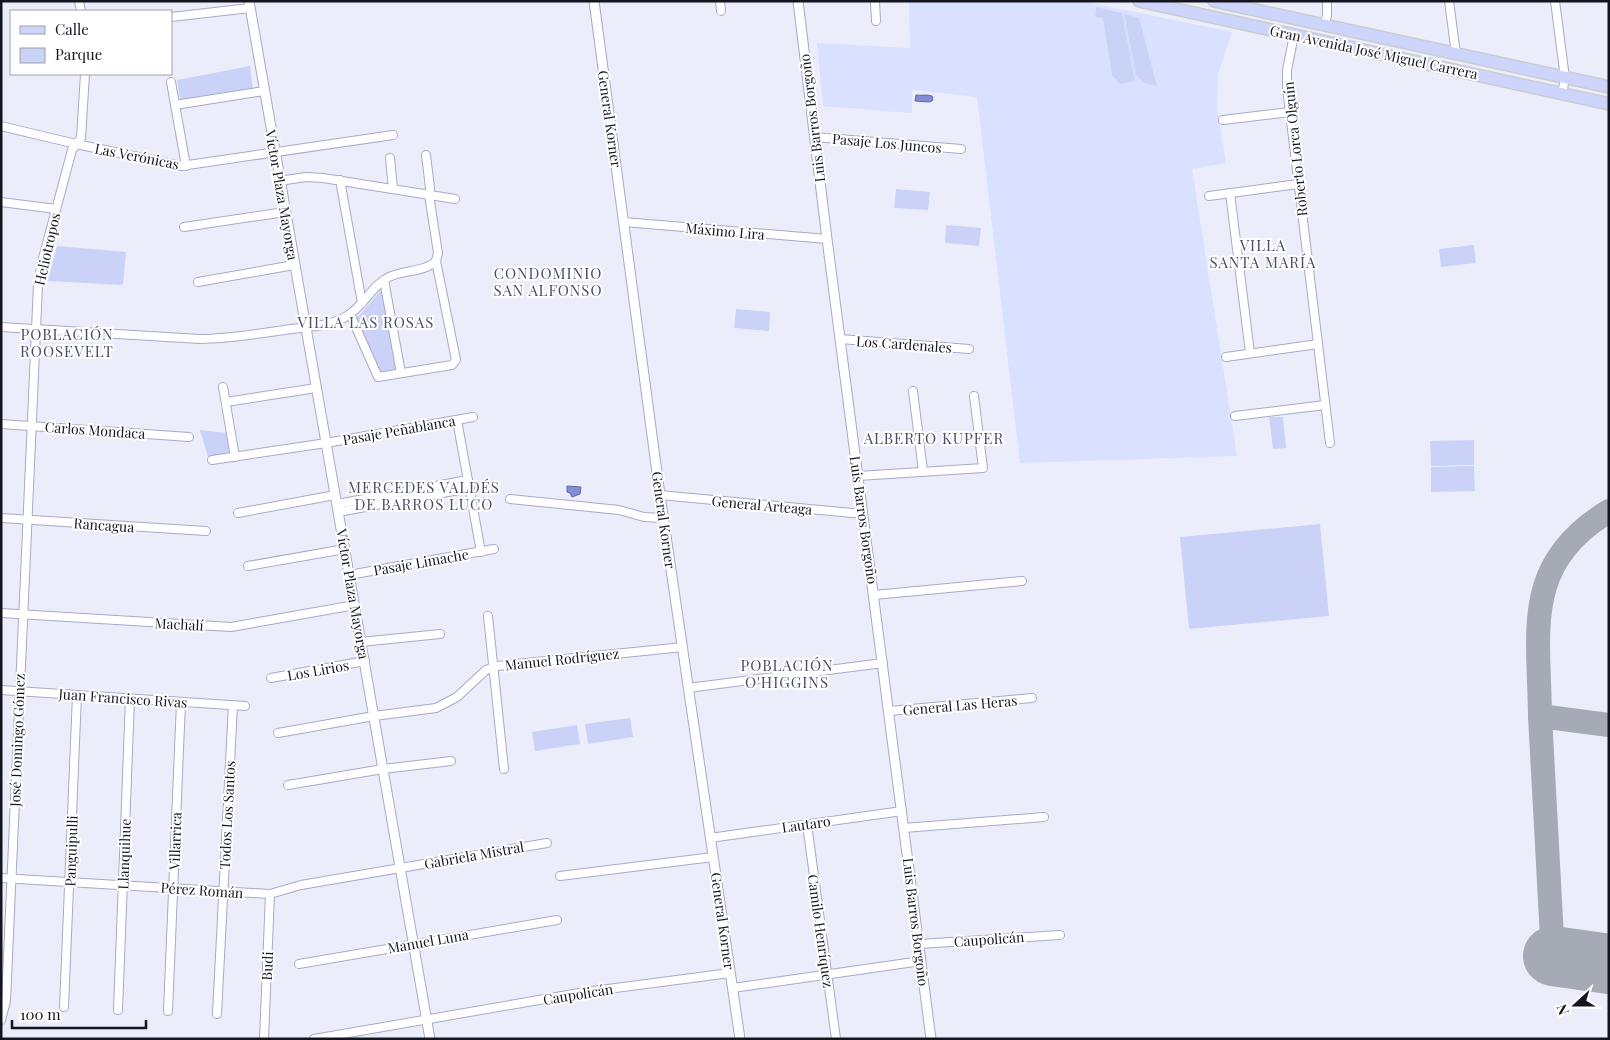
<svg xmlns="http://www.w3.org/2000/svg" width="1610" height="1040" viewBox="0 0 1610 1040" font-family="'Playfair Display',serif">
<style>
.built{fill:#dae0ff}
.green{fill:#cad2f7}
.water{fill:#828dd5;stroke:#61699e}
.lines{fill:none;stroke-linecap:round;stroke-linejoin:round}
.taxiway{stroke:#a6aab4;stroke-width:24}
.runway{stroke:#a6aab4;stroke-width:60}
.minor-casing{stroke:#a5abc9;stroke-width:10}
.tertiary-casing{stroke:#a5abc9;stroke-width:11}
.primary-casing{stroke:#cbccce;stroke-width:14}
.minor{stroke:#fff;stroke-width:8}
.tertiary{stroke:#fff;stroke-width:9}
.primary{stroke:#ced5fc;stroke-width:11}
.labels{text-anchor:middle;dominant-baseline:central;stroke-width:4;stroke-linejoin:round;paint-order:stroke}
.street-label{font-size:14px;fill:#13151f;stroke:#fff}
.neighbourhood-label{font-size:15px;letter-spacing:1px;fill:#484d66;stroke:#fff}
</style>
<rect width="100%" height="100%" fill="#ebeefa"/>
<path class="built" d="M909,1H1081L1232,32L1218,74L1217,108L1226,163L1192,169L1237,456L1020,463L977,97L912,90V113L823,106L817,43L910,48Z"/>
<g class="green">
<path d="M1096,7L1122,13L1135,81L1120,84L1112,75L1103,18L1095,17Z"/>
<path d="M1124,14L1139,18L1157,86L1144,83L1136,75Z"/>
<path d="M250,66L253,90L181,103L177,80Z"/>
<path d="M896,189L930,192L928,210L894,208Z"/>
<path d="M946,225L981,228L979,246L945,243Z"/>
<path d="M1474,245L1476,263L1441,267L1439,249Z"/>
<path d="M57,246L126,252L123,285L48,281Z"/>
<path d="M383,288L398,369L379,374L356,319Z"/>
<path d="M736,309L770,312L769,331L734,328Z"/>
<path d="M1269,417H1283L1286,448L1273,449Z"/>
<path d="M200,430L228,433L232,453L208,457Z"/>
<path d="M1474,440V465L1431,466L1430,441Z"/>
<path d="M1474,466L1475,491L1431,492V467Z"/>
<path d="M1320,524L1329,616L1189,629L1180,537Z"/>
<path d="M630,718L633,737L588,744L585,724Z"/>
<path d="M577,725L580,744L535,751L532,732Z"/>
</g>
<g class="water">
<path d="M916,95C921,96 927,94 932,96L933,100L930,102L915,101Z"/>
<path d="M567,486L581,487L580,494L572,497L570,493L567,492Z"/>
</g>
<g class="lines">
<g class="taxiway">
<path d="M1540,716C1539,629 1522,564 1609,511"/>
<path d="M1553,956L1540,716L1609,725"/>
</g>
<path class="runway" d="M1553,956L1609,964"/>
<g class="minor-casing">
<g id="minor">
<path d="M79,1L81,11"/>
<path d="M720,1L721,11"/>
<path d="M875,1L876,21"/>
<path d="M1449,1L1456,54"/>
<path d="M1555,1L1565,78L1562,94"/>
<path d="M171,17L250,8"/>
<path d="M1324,25L1327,16V1"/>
<path d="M1294,35L1287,70V88L1330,443"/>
<path d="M171,82L186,166"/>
<path d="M175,105L264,91"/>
<path d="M1223,120L1290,112"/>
<path d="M1,126L76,144L181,166L393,135"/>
<path d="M814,137L961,149"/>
<path d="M390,158L393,189"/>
<path d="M340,180L362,303"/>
<path d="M279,181L306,177L323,178L455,199"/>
<path d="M1230,193L1250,353"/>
<path d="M1209,196L1298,184"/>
<path d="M1,202L56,209"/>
<path d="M624,222L827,239"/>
<path d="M184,227L285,212"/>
<path d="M384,280L401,373"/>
<path d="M198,282L294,265"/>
<path d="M350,314L378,377L452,365L456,360L436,261L438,253L429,195L430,188L426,155"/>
<path d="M1,327L200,339C228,339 256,334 284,330C305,327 329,327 347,316C364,306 372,285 389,277C403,270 425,272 436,261"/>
<path d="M840,339L969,349"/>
<path d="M1226,357L1318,344"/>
<path d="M223,387L235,457"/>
<path d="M913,391L923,471"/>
<path d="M226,402L316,388"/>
<path d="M1235,416L1325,405"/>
<path d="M457,420L481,552"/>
<path d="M1,424L189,437"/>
<path d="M212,460L326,443L473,417"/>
<path d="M858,476L983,468L974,396"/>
<path d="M660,495L863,514"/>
<path d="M510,499L619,510L644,517L663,518"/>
<path d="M337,504L468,480"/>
<path d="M338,512L470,488"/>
<path d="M238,513L335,495"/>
<path d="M1,518L206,531"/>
<path d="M248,566L345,549"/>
<path d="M349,575L494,549"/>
<path d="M874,595L1022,581"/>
<path d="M1,613L231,627L355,605"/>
<path d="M488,616L504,769"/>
<path d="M361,642L440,634"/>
<path d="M271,678L365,661"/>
<path d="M688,688L883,663"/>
<path d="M1,690L245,706"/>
<path d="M889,711L1032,698"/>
<path d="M278,733L374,716L436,708L457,697L486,670L497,666L683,647"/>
<path d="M288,785L383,769L451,761"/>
<path d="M807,824L836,1039"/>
<path d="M904,828L1044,817"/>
<path d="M710,838L902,811"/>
<path d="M560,876L713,857"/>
<path d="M1,878L270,894L301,885L547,843"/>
<path d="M919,944L1060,935"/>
<path d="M299,964L557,920"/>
<path d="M733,988L921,961"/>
<path d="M64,1007L77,695"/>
<path d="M118,1010L130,699"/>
<path d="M168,1011L181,702"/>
<path d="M217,1014L233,705"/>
<path d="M1,1020L6,1001L38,285L42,262L72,150L81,138L85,74"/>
<path d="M264,1039L270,894"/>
<path d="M314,1039L585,992L730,973"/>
</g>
</g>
<g class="tertiary-casing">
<g id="tertiary">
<path d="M249,1L430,1039"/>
<path d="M594,1L660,495L740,1039"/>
<path d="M798,1L827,239L931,1039"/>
</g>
</g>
<g class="primary-casing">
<g id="primary">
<path d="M1139,1L1609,104"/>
<path d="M1214,1L1609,87"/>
</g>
</g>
<use href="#minor" class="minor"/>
<use href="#tertiary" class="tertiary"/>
<use href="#primary" class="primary"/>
</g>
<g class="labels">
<g class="street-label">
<text transform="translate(1374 52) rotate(12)">Gran Avenida José Miguel Carrera</text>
<text transform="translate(812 118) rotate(-97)">Luis Barros Borgoño</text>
<text transform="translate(610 119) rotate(82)">General Korner</text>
<text transform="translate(887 143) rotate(5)">Pasaje Los Juncos</text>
<text transform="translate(1295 149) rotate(-96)">Roberto Lorca Olguín</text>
<text transform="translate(137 156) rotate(11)">Las Verónicas</text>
<text transform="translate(282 195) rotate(80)">Víctor Plaza Mayorga</text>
<text transform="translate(725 231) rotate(5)">Máximo Lira</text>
<text transform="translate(47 249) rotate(-77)">Heliotropos</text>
<text transform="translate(904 344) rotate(4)">Los Cardenales</text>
<text transform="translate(95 430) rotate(4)">Carlos Mondaca</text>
<text transform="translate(399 430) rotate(-10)">Pasaje Peñablanca</text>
<text transform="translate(762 505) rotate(5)">General Arteaga</text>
<text transform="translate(664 520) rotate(82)">General Korner</text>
<text transform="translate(864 520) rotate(82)">Luis Barros Borgoño</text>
<text transform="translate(104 525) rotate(4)">Rancagua</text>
<text transform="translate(421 562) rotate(-10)">Pasaje Limache</text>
<text transform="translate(353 594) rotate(80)">Víctor Plaza Mayorga</text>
<text transform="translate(179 624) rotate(3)">Machalí</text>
<text transform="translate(562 659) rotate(-6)">Manuel Rodríguez</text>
<text transform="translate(318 670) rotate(-10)">Los Lirios</text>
<text transform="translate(123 698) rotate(4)">Juan Francisco Rivas</text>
<text transform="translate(960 705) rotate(-5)">General Las Heras</text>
<text transform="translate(17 740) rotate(-88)">José Domingo Gómez</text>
<text transform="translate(227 815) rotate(-87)">Todos Los Santos</text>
<text transform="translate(806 824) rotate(-8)">Lautaro</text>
<text transform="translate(175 841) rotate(-88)">Villarrica</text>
<text transform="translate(71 851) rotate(-88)">Panguipulli</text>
<text transform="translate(124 854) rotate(-88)">Llanquihue</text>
<text transform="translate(474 855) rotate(-10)">Gabriela Mistral</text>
<text transform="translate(202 890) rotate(4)">Pérez Román</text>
<text transform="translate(723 921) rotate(82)">General Korner</text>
<text transform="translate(916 922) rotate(83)">Luis Barros Borgoño</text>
<text transform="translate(821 931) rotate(82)">Camilo Henríquez</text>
<text transform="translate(989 939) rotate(-4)">Caupolicán</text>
<text transform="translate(428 941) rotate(-10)">Manuel Luna</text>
<text transform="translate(267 966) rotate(-87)">Budi</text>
<text transform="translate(578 994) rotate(-9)">Caupolicán</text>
</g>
<g class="neighbourhood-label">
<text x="1263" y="245">VILLA<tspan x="1263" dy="17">SANTA MARÍA</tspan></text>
<text x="548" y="273">CONDOMINIO<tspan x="548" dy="17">SAN ALFONSO</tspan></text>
<text x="366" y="322">VILLA LAS ROSAS</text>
<text x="67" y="334">POBLACIÓN<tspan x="67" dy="17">ROOSEVELT</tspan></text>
<text x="934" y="438">ALBERTO KUPFER</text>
<text x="424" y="487">MERCEDES VALDÉS<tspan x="424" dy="17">DE BARROS LUCO</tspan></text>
<text x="787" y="665">POBLACIÓN<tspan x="787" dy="17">O'HIGGINS</tspan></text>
</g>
</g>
<rect width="1610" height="1040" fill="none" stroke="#13151f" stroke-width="5"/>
<rect x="10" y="10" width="162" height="65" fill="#ffffff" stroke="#a1a1a5"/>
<rect x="20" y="26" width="25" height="8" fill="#ced5fc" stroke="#a1a1a5"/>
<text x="55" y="35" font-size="15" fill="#13151f">Calle</text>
<rect x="20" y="48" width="25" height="15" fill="#cad2f7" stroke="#a1a1a5"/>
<text x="55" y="60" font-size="15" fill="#13151f">Parque</text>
<g transform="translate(1575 1005) rotate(249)" stroke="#ffffff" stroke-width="4" paint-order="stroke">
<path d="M0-4L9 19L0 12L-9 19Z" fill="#13151f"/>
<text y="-8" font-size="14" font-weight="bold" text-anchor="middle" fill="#13151f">N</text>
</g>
<path d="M12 1020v8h134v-8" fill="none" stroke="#13151f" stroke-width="2.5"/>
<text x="20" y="1020" font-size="15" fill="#13151f" stroke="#ffffff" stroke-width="4" paint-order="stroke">100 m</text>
</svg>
